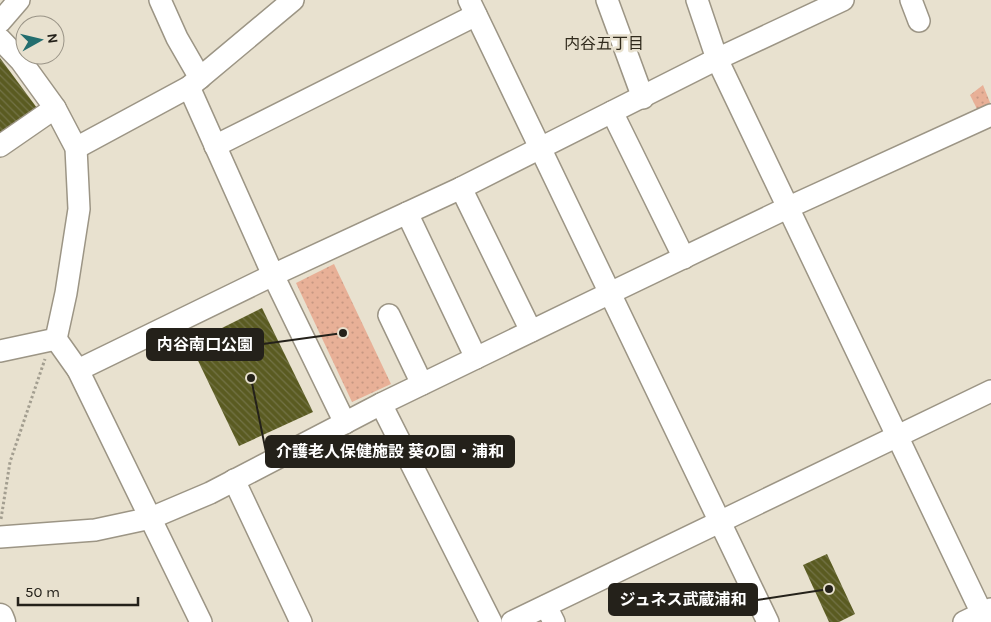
<svg xmlns="http://www.w3.org/2000/svg" width="991" height="622" viewBox="0 0 991 622" font-family="Karla,'Noto Sans JP',sans-serif">
<style>
.park{fill:url(#park-dots)}
.building{fill:url(#building-back-hatch)}
.lines{fill:none;stroke-linecap:round;stroke-linejoin:round}
.minor-casing{stroke:#9c9585;stroke-width:24}
.major-casing{stroke:#9c9585;stroke-width:29}
.path{stroke:#a39e90;stroke-width:3;stroke-dasharray:2.5 2.5;stroke-linecap:butt}
.minor{stroke:#fff;stroke-width:21}
.major{stroke:#fff;stroke-width:26}
.labels{text-anchor:middle;dominant-baseline:central;stroke-width:5;stroke-linejoin:round;paint-order:stroke}
.neighbourhood-label{font-size:16px;fill:#312b1d;stroke:#e8e1cf}
.leader{fill:none;stroke:#24211a;stroke-width:2}
.callout-dot{fill:#24211a;stroke:#e8e1cf;stroke-width:2}
.callout{fill:#24211a;stroke:#24211a;stroke-width:2}
.callout-label{font-size:16px;text-anchor:middle;font-weight:bold;fill:#fff}
</style>
<defs>
<pattern id="park-dots" width="8" height="8" patternUnits="userSpaceOnUse" patternTransform="scale(1.25)"><rect width="8" height="8" fill="#e8b097"/><path d="M2 2h.1M6 6h.1" fill="none" stroke="#c79782" stroke-width="1.8" stroke-linecap="round"/></pattern>
<pattern id="building-back-hatch" width="6" height="6" patternUnits="userSpaceOnUse" patternTransform="scale(1.25)"><rect width="6" height="6" fill="#5a5b21"/><path d="M-1 5l2 2M0 0l6 6M5-1l2 2" fill="none" stroke="#737347"/></pattern>
</defs>
<rect width="100%" height="100%" fill="#e8e1cf"/>
<g class="park">
<path d="M983,85L991,105L980,115L970,95Z"/>
<path d="M334,264L391,384L352,402L296,283Z"/>
</g>
<g class="building">
<path d="M0,58L37,108L0,134Z"/>
<path d="M262,308L313,412L239,446L190,344Z"/>
<path d="M827,554L855,614L839,622H829L803,565Z"/>
</g>
<g class="lines">
<g class="minor-casing">
<g id="minor">
<path d="M160,0L177,38L200,78"/>
<path d="M469,0L768,622"/>
<path d="M607,0L643,98"/>
<path d="M697,0L717,59L986,622"/>
<path d="M911,0L919,21"/>
<path d="M0,22L19,0"/>
<path d="M0,39L21,61L55,108L76,148L79,209L66,293L56,339L0,351"/>
<path d="M189,87L273,275L345,423"/>
<path d="M612,112L684,258"/>
<path d="M0,146L55,108"/>
<path d="M215,146L476,15"/>
<path d="M76,148L189,87L293,0"/>
<path d="M461,188L531,331"/>
<path d="M407,213L476,358"/>
<path d="M389,315L422,384"/>
<path d="M56,339L78,370L201,622"/>
<path d="M78,370L273,275L461,188L717,59L843,0"/>
<path d="M381,404L491,622"/>
<path d="M234,480L301,622"/>
<path d="M0,537L95,530L151,518L210,493L381,404L610,293L787,208L991,115"/>
<path d="M546,606L554,622"/>
<path d="M512,622L991,391"/>
<path d="M964,622L991,609"/>
</g>
</g>
<g class="major-casing">
<path id="major" d="M0,617L2,622"/>
</g>
<path class="path" d="M1,519L10,462L45,359"/>
<use href="#minor" class="minor"/>
<use href="#major" class="major"/>
</g>
<g class="labels">
<g class="neighbourhood-label">
<text x="604" y="43">内谷五丁目</text>
</g>
</g>
<path class="leader" d="M343 333L263 344M251 378L266 452M829 589L757 600"/>
<g class="callout-dot">
<circle cx="343" cy="333" r="5"/>
<circle cx="251" cy="378" r="5"/>
<circle cx="829" cy="589" r="5"/>
</g>
<g class="callout">
<rect x="147" y="329" width="116" height="31" rx="5"/>
<rect x="266" y="436" width="248" height="31" rx="5"/>
<rect x="609" y="584" width="148" height="31" rx="5"/>
</g>
<g class="callout-label">
<text x="205" y="350">内谷南口公園</text>
<text x="390" y="457">介護老人保健施設 葵の園・浦和</text>
<text x="683" y="605">ジュネス武蔵浦和</text>
</g>
<g transform="translate(40 40) rotate(82)"><circle r="24" fill="#e8e1cf" stroke="#9a9487"/>
<path d="M0-4L9 19L0 12L-9 19Z" fill="#236e6f"/>
<text y="-8" font-size="14" font-weight="bold" text-anchor="middle" fill="#24211a">N</text>
</g>
<path d="M18 597v8h120v-8" fill="none" stroke="#24211a" stroke-width="2.5"/>
<text x="25" y="597" font-size="15" fill="#24211a" stroke="#e8e1cf" stroke-width="4" paint-order="stroke">50 m</text>
</svg>
